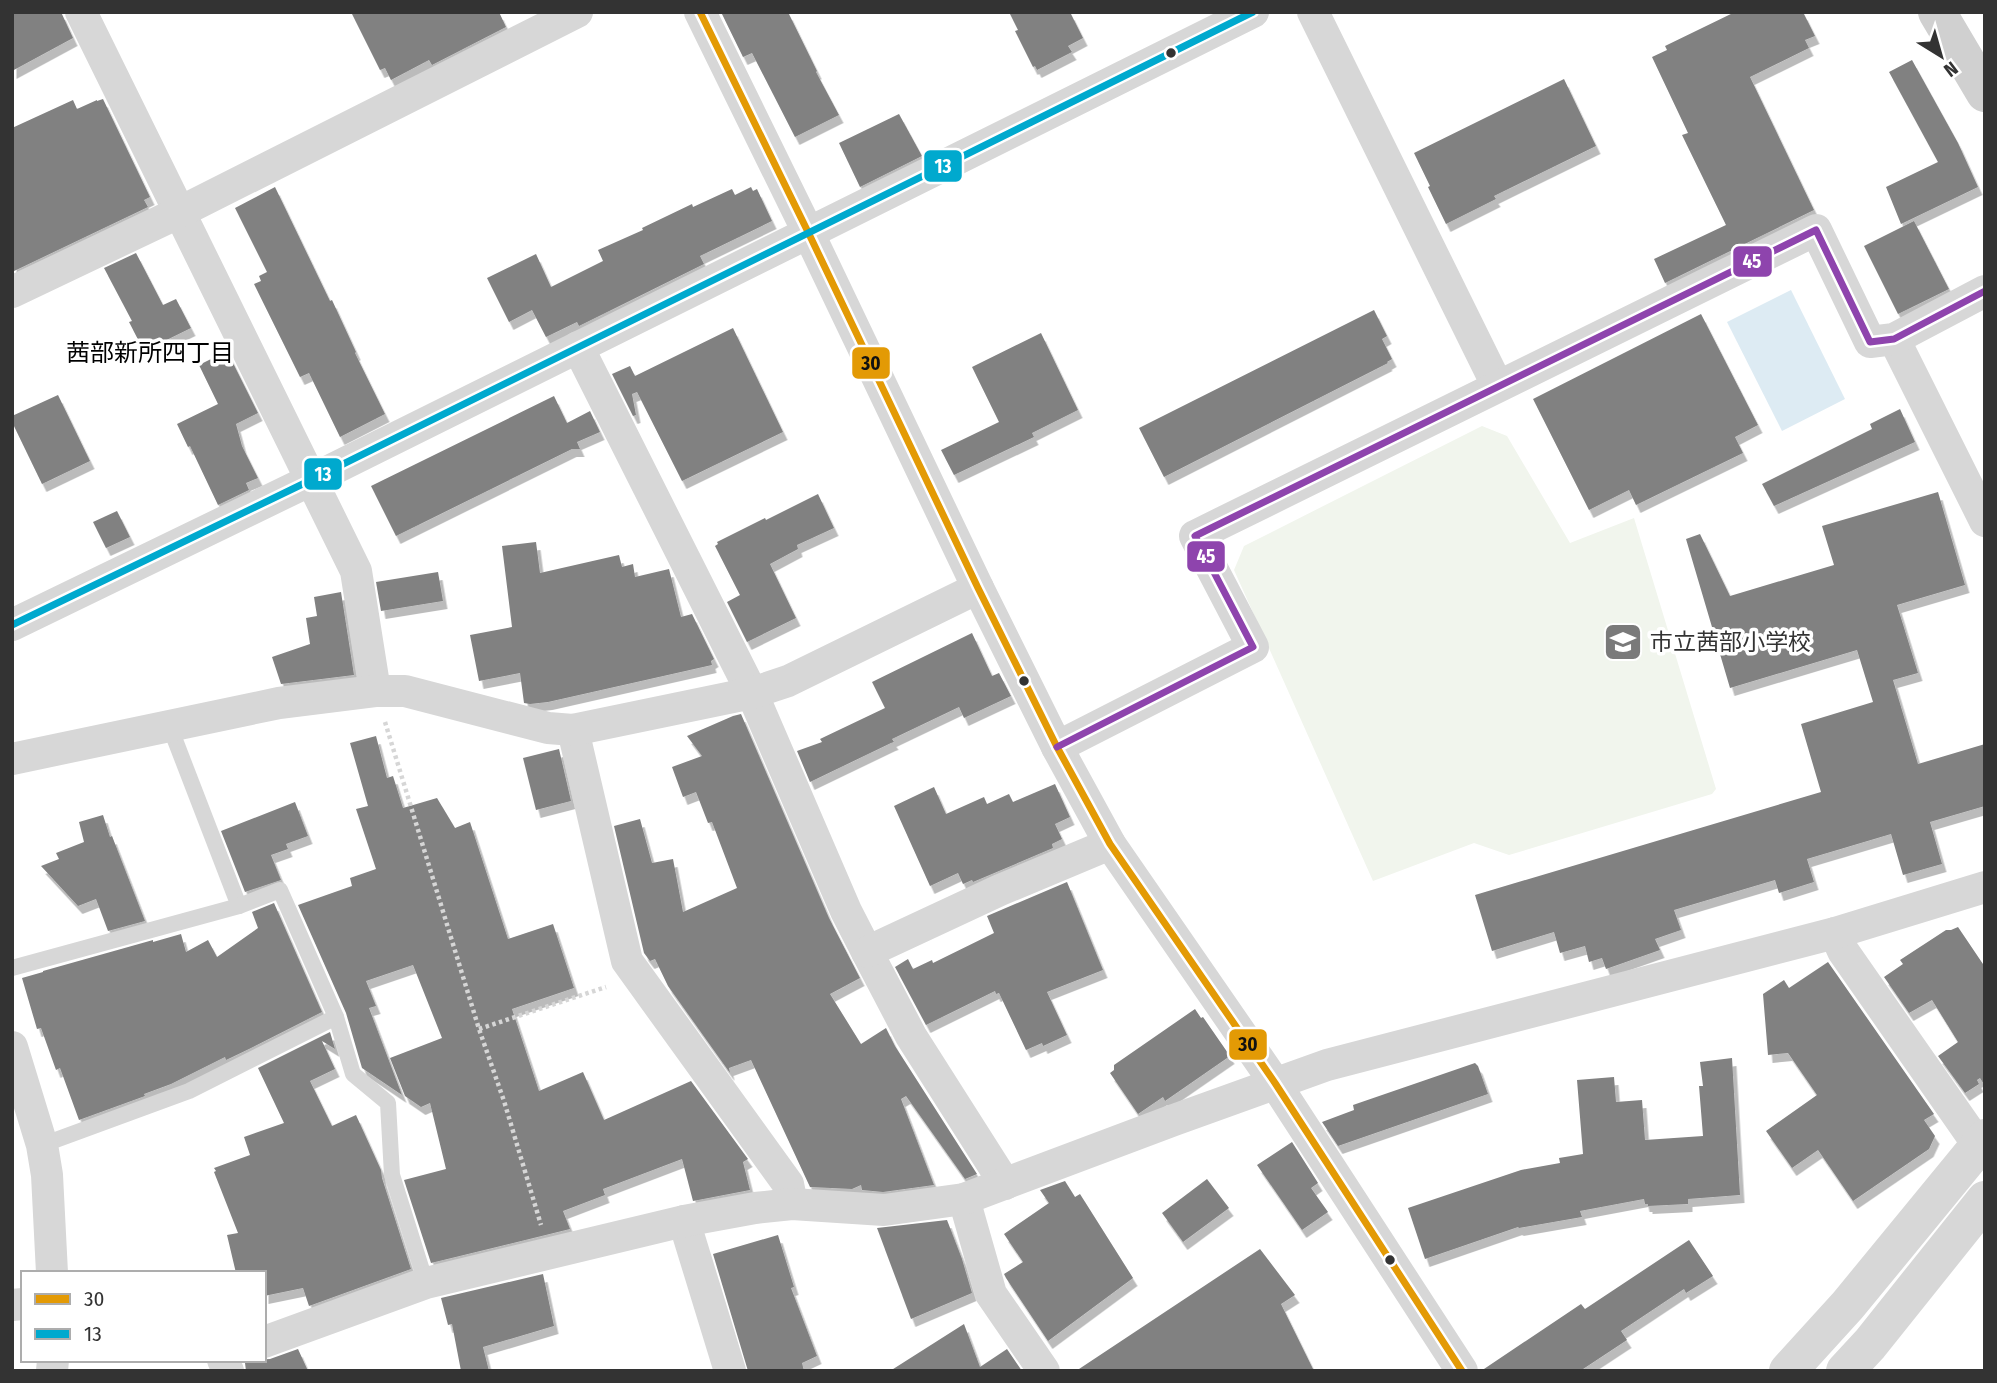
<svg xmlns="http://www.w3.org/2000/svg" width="1997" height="1383" viewBox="0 0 1997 1383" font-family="'Fira Sans Condensed','Noto Sans JP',sans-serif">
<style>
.green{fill:#f1f5ed}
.water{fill:#ddebf3}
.building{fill:#818181;filter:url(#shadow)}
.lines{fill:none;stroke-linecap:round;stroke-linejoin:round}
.path{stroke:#d6d6d6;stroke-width:4.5;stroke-dasharray:3.5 3.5;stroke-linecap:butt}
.service{stroke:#d7d7d7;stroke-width:16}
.minor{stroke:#d7d7d7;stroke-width:32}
.tertiary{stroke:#d7d7d7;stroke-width:38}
.secondary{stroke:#d0d0d0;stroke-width:38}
.bus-1-casing{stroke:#fff;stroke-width:12}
.bus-2-casing{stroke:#fff;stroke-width:12}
.bus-3-casing{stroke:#fff;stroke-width:12}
.bus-1{stroke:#e39a05;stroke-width:7}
.bus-2{stroke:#00a9ce;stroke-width:7}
.bus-3{stroke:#8e44ad;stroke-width:7}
.bus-dot{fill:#333;stroke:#fff;stroke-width:2.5}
.labels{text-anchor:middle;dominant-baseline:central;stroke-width:7;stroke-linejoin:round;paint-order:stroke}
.poi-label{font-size:23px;fill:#333;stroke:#fff;text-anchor:start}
.neighbourhood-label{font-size:24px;fill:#000;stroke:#fff}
.line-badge{stroke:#fff;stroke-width:2.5}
.badge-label{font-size:19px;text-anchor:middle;font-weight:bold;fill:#fff}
.pale-badge-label{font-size:19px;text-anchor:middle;font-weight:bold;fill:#111}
</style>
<defs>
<filter id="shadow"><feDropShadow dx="4.5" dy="8" stdDeviation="0" flood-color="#0004"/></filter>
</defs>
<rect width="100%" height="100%" fill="#fff"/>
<path class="green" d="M1482,426L1507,436L1570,543L1634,518L1716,789L1712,794L1509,855L1474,843L1373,881L1234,570L1244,546Z"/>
<path class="water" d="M1791,290L1845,399L1782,431L1727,322Z"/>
<g class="building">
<path d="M12,12H61L73,38L12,71Z"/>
<path d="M351,12H499L506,27L432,65L429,60L391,80L385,68L380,70Z"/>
<path d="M721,12H788L817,71L816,72L839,115L795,137L752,53L743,57Z"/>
<path d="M1009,12H1070L1083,38L1068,46L1072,52L1037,70L1035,66L1033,67L1015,31L1018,30Z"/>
<path d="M1735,12H1803L1815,36L1805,40L1809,48L1750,77L1814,210L1665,283L1654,259L1726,225L1682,135L1688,133L1652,57L1667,50L1665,46Z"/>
<path d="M1912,60L1958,143L1978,187L1901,224L1886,187L1938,162L1889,72Z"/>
<path d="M1564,79L1596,146L1494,196L1496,199L1446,224L1428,187L1430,186L1414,153Z"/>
<path d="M103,99L150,197L144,200L148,207L12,272V128L73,100L77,109L97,100V101Z"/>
<path d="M899,114L922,156L860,187L839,143Z"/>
<path d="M275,187L330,301L332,300L356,352L355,353L385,414L340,437L309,373L300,377L254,284L261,281L259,276L267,272L235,208Z"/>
<path d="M751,187L753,191L757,189L772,221L700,256L704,264L579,326L577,322L546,337L532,310L509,322L487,278L536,254L551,287L603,261L598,250L643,230L642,228L692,204L693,207L732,189L735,195Z"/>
<path d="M1914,221L1949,289L1898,314L1864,246Z"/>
<path d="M136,253L163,305L176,299L191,328L144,351L129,322L132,321L104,268Z"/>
<path d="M1374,310L1387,336L1382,339L1392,359L1387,362L1388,363L1164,477L1139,428Z"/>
<path d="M1701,314L1758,425L1735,437L1743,453L1636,505L1629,490L1589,510L1533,399Z"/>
<path d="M733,328L783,432L682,481L637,392L632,394L636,415L633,416L612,374L630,366L635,376Z"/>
<path d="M1041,333L1078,410L1032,433L1034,437L954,475L941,450L999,422L972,367Z"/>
<path d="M227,351L258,413L236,424L242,446L258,478L246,483L249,490L218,505L190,446L188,447L177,424L218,404L199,365Z"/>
<path d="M58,395L90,461L42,484L12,422V416Z"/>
<path d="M554,396L567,423L590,411L600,432L577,442L580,449H572L396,536L371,486Z"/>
<path d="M1900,409L1915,442L1774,506L1762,484L1872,429L1870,424Z"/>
<path d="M1938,492L1965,585L1897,605L1918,673L1893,680L1918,764L1985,744V806L1930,822L1942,864L1903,875L1891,834L1807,859L1814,882L1779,893L1775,880L1674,910L1681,930L1655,939L1660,950L1606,969L1602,958L1589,962L1585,946L1560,953L1554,932L1492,951L1475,895L1821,792L1801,724L1873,702L1857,650L1730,688L1686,539L1700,534L1730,596L1834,565L1822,526Z"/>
<path d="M818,494L834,528L797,545L798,549L770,564L796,618L747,642L727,602L740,595L715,546L718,544L717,542L765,518L766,520Z"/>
<path d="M117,511L130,537L106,548L93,522Z"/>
<path d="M536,542L540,573L619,555L622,567L633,564L635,577L669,569L681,617L692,614L714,659L711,661L712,665L548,702L530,704L524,703L520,673L479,681L470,635L512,627L502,546Z"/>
<path d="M438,572L443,601L381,611L376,582Z"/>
<path d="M341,592L354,675L281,684L272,657L310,644L306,618L317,616L314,597Z"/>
<path d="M972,633L992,676L999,673L1011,696L964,718L959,707L892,739L894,742L891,743L810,782L797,751L822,742L820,739L885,708L872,682Z"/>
<path d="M741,714L829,918L860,978L830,994L861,1044L886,1028L895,1046L977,1174L965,1179L906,1096L901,1099L934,1185L883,1192L862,1190L861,1185L852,1189L810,1187L751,1060L729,1068L730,1073L668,986L655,959L650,961L644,953L614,826L640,819L652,863L673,859L683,912L737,888L712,822L708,823L696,792L683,797L672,767L702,756L687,736L733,716Z"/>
<path d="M376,736L387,778L393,776L403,808L437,798L455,828L470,822L508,939L553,924L574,988L512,1009L539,1091L583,1072L604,1120L691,1081L748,1159L743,1162L750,1190L693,1201L682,1159L603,1189L605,1195L563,1211L570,1229L431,1263L404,1180L446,1169L430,1103L421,1107L405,1096L390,1058L442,1038L413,965L366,981L376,1006L369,1008L402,1095L362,1068L346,1013L298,905L352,886L350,878L376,869L356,809L368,806L350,743Z"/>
<path d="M559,749L571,801L536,810L523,758Z"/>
<path d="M1055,784L1070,817L1055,824L1062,839L1052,844L1053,848L973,882L972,880L963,884L958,873L930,886L894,806L934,787L946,814L984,797L987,804L1009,794L1013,802Z"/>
<path d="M295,802L308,836L286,844L288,849L271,855L281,880L245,892L221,831Z"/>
<path d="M103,815L110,837L112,836L145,921L108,931L96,899L78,906L41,866L59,859L56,853L84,842L79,822Z"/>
<path d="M1067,882L1103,970L1047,992L1067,1035L1043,1046L1042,1043L1026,1050L999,993L996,994L995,991L926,1025L895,967L908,959L913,969L932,960L933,963L994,933L987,916Z"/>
<path d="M274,903L322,1012L249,1049L226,1060L225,1057L171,1084L144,1094L145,1096L79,1120L60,1068L56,1070L41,1028L37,1029L22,978L43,972V971L153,940V942L181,934L186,952L208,940L217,957L258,928L252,912Z"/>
<path d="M1958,927L1985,967V1086L1980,1078L1977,1080L1979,1084L1965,1093L1938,1056L1958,1042L1932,1000L1909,1013L1884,977L1903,964L1900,960L1946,930H1951Z"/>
<path d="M1828,962L1934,1114L1924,1120L1935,1136L1929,1149L1853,1201L1818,1150L1792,1168L1766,1131L1817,1095L1788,1053L1768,1055L1763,994L1784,980L1789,988Z"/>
<path d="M1195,1009L1201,1018L1203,1017L1230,1056L1165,1101L1163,1097L1138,1114L1110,1073L1114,1070V1065Z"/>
<path d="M330,1032L335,1049L322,1041L335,1069L310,1081L332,1126L356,1115L381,1170L382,1178L411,1269L309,1306L303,1288L264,1296V1273H236L227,1235L238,1233L214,1172L216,1171L214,1168L250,1155L244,1137L284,1123L258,1068Z"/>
<path d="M1732,1058L1740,1195L1688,1199V1204L1648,1206V1204H1645L1644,1199L1580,1211L1582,1217L1519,1228L1518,1227L1425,1259L1408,1208L1521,1170L1560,1163L1559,1158L1583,1154L1577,1080L1614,1077L1616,1102L1642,1100L1645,1140L1703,1136L1699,1086H1703L1700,1062Z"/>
<path d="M1475,1063L1478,1066L1488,1094L1338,1146L1322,1122L1354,1110L1353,1105Z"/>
<path d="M1292,1142L1318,1183L1311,1188L1328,1212L1302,1230L1257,1165Z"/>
<path d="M1207,1179L1229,1208L1183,1242L1162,1213Z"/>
<path d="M1065,1181L1075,1197L1080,1194L1133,1278L1048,1341L1006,1278L1004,1274L1023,1262L1004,1234L1049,1203L1040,1190Z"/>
<path d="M947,1220L962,1259L972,1293L911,1319L877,1228Z"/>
<path d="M778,1235L794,1287L791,1288L817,1356L802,1363L804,1371H748L713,1254Z"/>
<path d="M1689,1240L1713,1276L1686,1293L1684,1289L1621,1331L1627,1340L1580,1371H1481L1581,1304L1585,1309Z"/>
<path d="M1260,1249L1295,1295L1281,1304L1314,1371H1076Z"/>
<path d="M543,1274L554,1326L483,1347L489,1371H461L452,1324L448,1325L441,1298Z"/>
<path d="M964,1324L980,1367L1007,1349L1022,1371H890Z"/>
<path d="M298,1349L308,1371H246L245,1363L251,1360L270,1359Z"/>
</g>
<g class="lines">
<g class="path">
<path d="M385,722L479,1029L504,1101L541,1225"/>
<path d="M479,1029L606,987"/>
</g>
<g class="service">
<path d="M170,727L239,906"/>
<path d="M12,968L239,906L280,890L336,1017L353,1074L388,1103L392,1175L426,1283"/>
<path d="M42,1145L189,1091L336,1017"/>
</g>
<g class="minor">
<path d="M81,12L356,571L375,691"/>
<path d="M700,12L809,234L978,588L1057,747L1110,844L1275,1083L1462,1371"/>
<path d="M1313,12L1497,385"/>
<path d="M12,292L178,213L577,12"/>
<path d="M1894,339L1985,521"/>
<path d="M578,347L752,693L846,911L867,952L911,1036L1005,1184"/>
<path d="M12,625L311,480L1253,12"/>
<path d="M573,730L627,961L788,1184L792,1204"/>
<path d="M1057,747L1253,647L1195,536L1816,230L1870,342L1894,339L1985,291"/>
<path d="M12,759L279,703L375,691H405L548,728L573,730L752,693L788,681L978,588"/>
<path d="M1835,933L1843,951L1979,1146"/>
<path d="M867,952L1000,890L1110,844"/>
<path d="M12,1047L42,1145L47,1175L52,1273"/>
<path d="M964,1199L991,1294L1044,1371"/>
<path d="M684,1221L730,1371"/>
<path d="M12,1305L23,1304"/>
<path d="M264,1342L426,1283L684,1221L755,1208L792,1204L884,1210L964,1199L1174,1120L1327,1065L1835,933L1985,887"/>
<path d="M223,1360L228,1371"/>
<path d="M52,1371L53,1360"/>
</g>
<g class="tertiary">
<path d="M1788,1371L1848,1305L1985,1138"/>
<path d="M1845,1371L1870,1344L1985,1200"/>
</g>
<path class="secondary" d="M1937,12L1985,93"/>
<g class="bus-1-casing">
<path id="bus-1" d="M700,12L809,234L978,588L1057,747L1110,844L1275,1083L1462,1371"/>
</g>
<g class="bus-2-casing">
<path id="bus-2" d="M12,625L311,480L1253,12"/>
</g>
<g class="bus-3-casing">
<path id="bus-3" d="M1057,747L1253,647L1195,536L1816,230L1870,342L1894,339L1985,291"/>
</g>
<use href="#bus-1" class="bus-1"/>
<use href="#bus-2" class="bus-2"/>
<use href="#bus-3" class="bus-3"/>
</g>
<defs>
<g id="school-square" transform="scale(2.0125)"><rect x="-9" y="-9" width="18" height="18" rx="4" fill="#7a7a7a" stroke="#fff"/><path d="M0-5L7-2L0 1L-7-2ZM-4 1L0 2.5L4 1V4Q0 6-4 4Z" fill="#fff"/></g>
</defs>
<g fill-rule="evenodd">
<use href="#school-square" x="1623" y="642"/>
</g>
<g class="bus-dot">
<circle cx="1171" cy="53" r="6"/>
<circle cx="1024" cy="681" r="6"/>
<circle cx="1390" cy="1260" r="6"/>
</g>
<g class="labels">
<g class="poi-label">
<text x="1650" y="642">市立茜部小学校</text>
</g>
<g class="neighbourhood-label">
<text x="150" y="353">茜部新所四丁目</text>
</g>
</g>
<g class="line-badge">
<rect x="923" y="149" width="40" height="34" rx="7" fill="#00a9ce"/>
<rect x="1732" y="245" width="41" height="33" rx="7" fill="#8e44ad"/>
<rect x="851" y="346" width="40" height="34" rx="7" fill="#e39a05"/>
<rect x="303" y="457" width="40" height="34" rx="7" fill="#00a9ce"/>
<rect x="1186" y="540" width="40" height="33" rx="7" fill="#8e44ad"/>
<rect x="1228" y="1028" width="40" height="33" rx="7" fill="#e39a05"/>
</g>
<g class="badge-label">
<text x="943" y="173">13</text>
<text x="1752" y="268">45</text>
<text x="323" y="481">13</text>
<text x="1206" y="563">45</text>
</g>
<g class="pale-badge-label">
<text x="871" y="370">30</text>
<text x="1248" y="1051">30</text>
</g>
<rect width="1997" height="1383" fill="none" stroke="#333333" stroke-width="28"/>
<rect x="21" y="1271" width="245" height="91" fill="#ffffff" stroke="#adadad" stroke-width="2"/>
<rect x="35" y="1294" width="35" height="10" fill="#e39a05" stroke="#adadad" stroke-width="2"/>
<text x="84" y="1306" font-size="21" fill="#333333">30</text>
<rect x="35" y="1329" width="35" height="10" fill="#00a9ce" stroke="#adadad" stroke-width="2"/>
<text x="84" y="1341" font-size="21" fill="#333333">13</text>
<g transform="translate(1941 56) rotate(143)" stroke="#ffffff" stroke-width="5" paint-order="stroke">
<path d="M0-5L12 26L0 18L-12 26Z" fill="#333333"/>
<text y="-10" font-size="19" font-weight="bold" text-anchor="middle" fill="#333333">N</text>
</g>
</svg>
